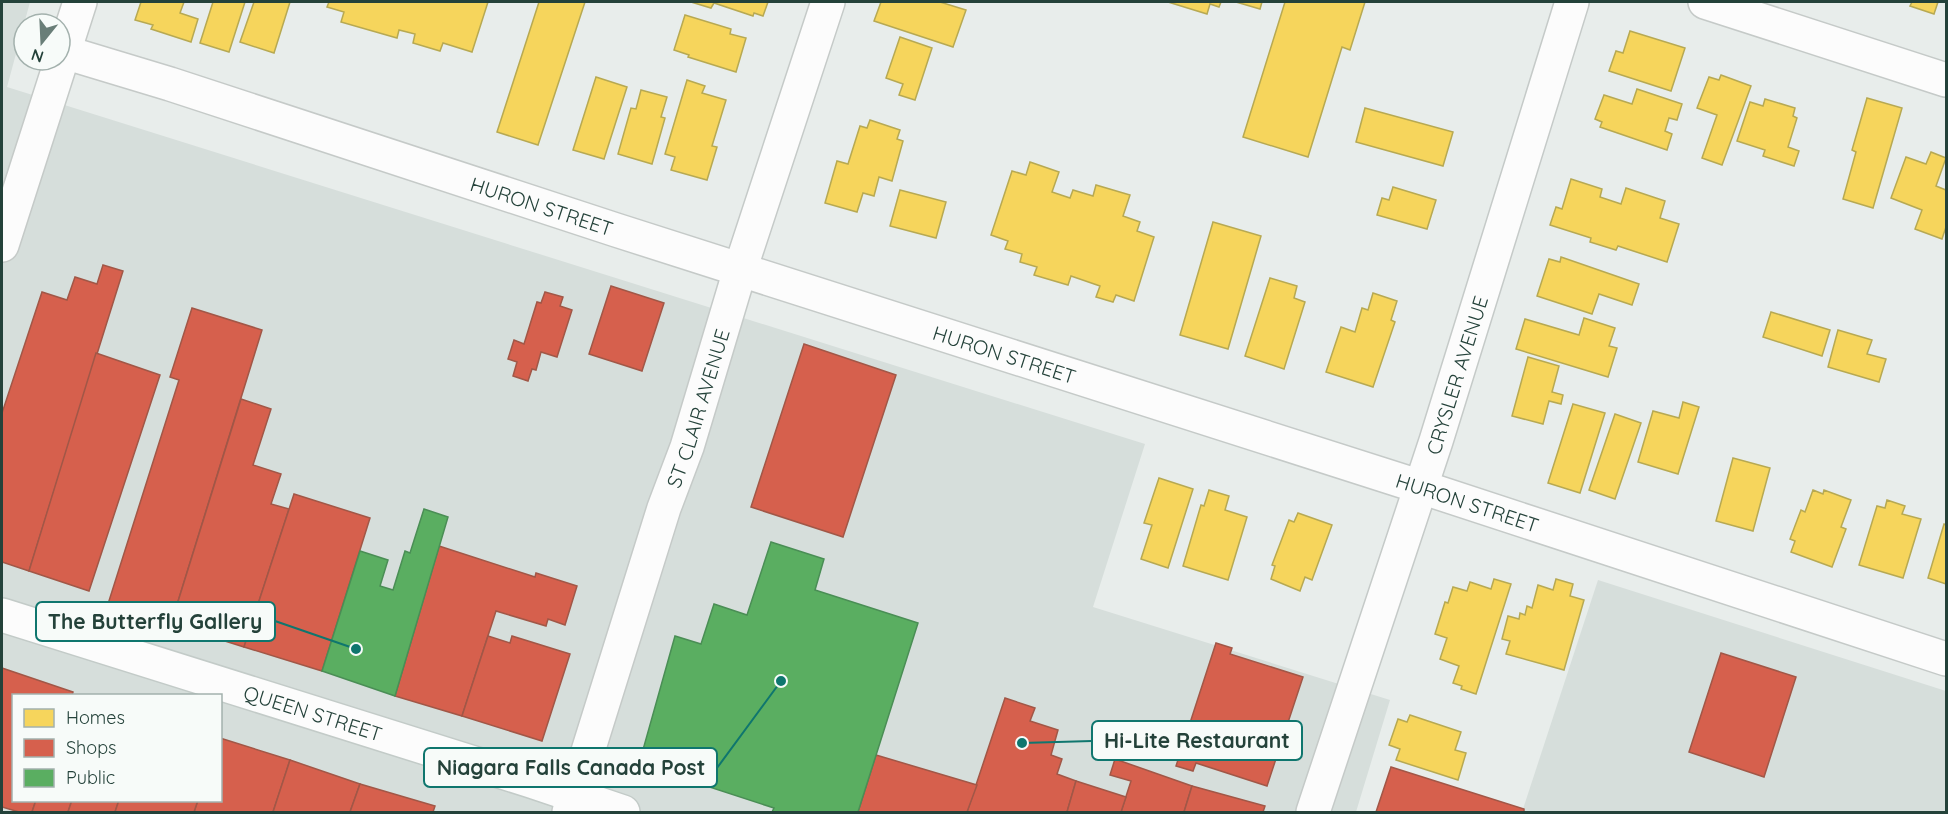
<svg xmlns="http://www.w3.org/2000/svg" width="1948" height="814" viewBox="0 0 1948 814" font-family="Quicksand,sans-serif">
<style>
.built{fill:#d6dedb;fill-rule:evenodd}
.homes{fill:#f6d55c;stroke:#b7a952;stroke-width:1.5}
.shops{fill:#d6604d;stroke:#a15747;stroke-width:1.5}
.public{fill:#5aae61;stroke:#4a8e55;stroke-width:1.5}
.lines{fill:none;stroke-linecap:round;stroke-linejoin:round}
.street-casing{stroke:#c5cac8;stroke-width:36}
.secondary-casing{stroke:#c3cbc8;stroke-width:36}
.street{stroke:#fcfcfc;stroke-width:33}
.secondary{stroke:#fcfcfc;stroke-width:33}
.labels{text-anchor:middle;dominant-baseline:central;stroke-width:6;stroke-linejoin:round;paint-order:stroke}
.street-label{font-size:20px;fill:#24423a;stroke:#f7fbf9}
.leader{fill:none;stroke:#0f766e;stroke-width:2}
.callout-dot{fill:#0f766e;stroke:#f7fbf9;stroke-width:2}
.callout{fill:#f7fbf9;stroke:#0f766e;stroke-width:2}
.callout-label{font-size:21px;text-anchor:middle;font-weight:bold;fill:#24423a}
</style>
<rect width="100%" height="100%" fill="#e8edeb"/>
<g class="built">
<path d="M2,2H30L7,87L1145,444L1093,607L1390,700L1356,812H2ZM14,696H220V800H14Z"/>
<path d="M1598,580L1946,691V812H1522Z"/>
</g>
<g class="homes">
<path d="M141,2H184L180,13L198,19L191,42L151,29L153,25L135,20Z"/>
<path d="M213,2H245L229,52L200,43Z"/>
<path d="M254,2H290L274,53L240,42Z"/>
<path d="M329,2H488L472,52L443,43L440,51L413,43L415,34L399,30L397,38L341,22L344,12L327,7Z"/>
<path d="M539,2H585L538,145L497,132Z"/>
<path d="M691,2H768L763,16L754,13L753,16L714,3L711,8Z"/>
<path d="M881,2H940L966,10L953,47L874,21Z"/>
<path d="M1168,2H1221L1219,7L1210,4L1207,14Z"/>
<path d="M1236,2H1262L1260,9Z"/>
<path d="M1285,2H1365L1350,50L1342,47L1308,157L1243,137Z"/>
<path d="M1912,2H1938L1934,14L1910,6Z"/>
<path d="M685,15L731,29L730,34L746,38L736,72L688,57L689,55L674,50Z"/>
<path d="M1630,31L1685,48L1671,91L1609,71L1616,51L1623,53Z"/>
<path d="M900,37L932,48L915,100L899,95L903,84L886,78Z"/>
<path d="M1721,75L1751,86L1722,165L1702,158L1717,115L1697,108L1709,77L1719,80Z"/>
<path d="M596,77L627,87L604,159L573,150Z"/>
<path d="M687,80L705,86L702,93L726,100L712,146L717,147L707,180L671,170L675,157L665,154Z"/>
<path d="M1637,89L1682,104L1677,120L1669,118L1665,131L1672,134L1667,150L1600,127L1602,122L1595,119L1604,95L1632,104Z"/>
<path d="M641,90L667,97L661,117L665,118L652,164L618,154L631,108L636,109Z"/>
<path d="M1867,98L1902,108L1873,208L1843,199L1856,152L1852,150Z"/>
<path d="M1765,99L1795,108L1793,116L1797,118L1788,147L1799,151L1794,166L1763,156L1765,150L1737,141L1750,102L1763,106Z"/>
<path d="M1365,108L1453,132L1443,166L1356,142Z"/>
<path d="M870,120L900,130L897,139L903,141L892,181L879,177L874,196L863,193L857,212L825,203L837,161L848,164L860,126L867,128Z"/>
<path d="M1931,152L1946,158L1936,186L1946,190V227L1942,239L1915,229L1922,210L1891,198L1906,157L1926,164Z"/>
<path d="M1030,162L1059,172L1052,192L1070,198L1073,190L1093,196L1096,185L1130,195L1123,216L1140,222L1137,231L1154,237L1134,301L1116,295L1113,302L1096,297L1100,286L1071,276L1068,285L1034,275L1037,267L1020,262L1022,254L1005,249L1008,241L991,235L1012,171L1026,175Z"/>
<path d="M1571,179L1602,189L1600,197L1621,204L1626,188L1665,201L1660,218L1679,224L1667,262L1618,246L1616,250L1590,242L1591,238L1550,225L1556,207L1562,209Z"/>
<path d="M1393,187L1436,200L1427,229L1377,215L1382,198L1389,200Z"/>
<path d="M900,190L946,202L936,238L890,226Z"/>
<path d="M1213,222L1261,236L1228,349L1180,335Z"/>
<path d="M1561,257L1639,284L1632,305L1599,294L1592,314L1537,296L1549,259L1560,262Z"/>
<path d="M1270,278L1297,286L1294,298L1305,302L1284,369L1245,356Z"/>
<path d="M1373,293L1397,301L1391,320L1395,322L1373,387L1326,372L1341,327L1355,332L1362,308L1368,310Z"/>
<path d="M1771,312L1830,330L1822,356L1763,337Z"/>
<path d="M1584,318L1615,328L1609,346L1617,348L1608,377L1516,349L1525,319L1579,335Z"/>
<path d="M1838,330L1872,340L1867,354L1886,359L1879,382L1828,367Z"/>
<path d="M1528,357L1559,366L1552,392L1563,395L1561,404L1549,401L1543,424L1512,416Z"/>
<path d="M1683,402L1699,407L1678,474L1638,462L1653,411L1679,418Z"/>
<path d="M1573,404L1605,413L1580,493L1548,483Z"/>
<path d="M1615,414L1641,423L1615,499L1589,490Z"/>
<path d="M1733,458L1770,468L1753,531L1716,521Z"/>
<path d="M1159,478L1193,489L1168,568L1141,559L1152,525L1144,523Z"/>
<path d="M1209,490L1229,496L1225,510L1247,517L1228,580L1183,566L1201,505L1204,506Z"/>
<path d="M1813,490L1823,494L1824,490L1851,500L1841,527L1846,529L1832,567L1791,552L1795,541L1790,539L1801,510L1805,512Z"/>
<path d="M1887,500L1905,506L1902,514L1921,519L1903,578L1859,565L1877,506L1885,508Z"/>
<path d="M1298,513L1332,525L1312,580L1305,577L1300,591L1271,579L1275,566L1272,565L1289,520L1294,522Z"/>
<path d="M1944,524L1946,525V584L1928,578Z"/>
<path d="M1494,579L1511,584L1476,694L1461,689L1462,686L1453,683L1459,666L1440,659L1447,638L1435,634L1445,602L1448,603L1453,587L1467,591L1470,582L1491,589Z"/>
<path d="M1556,579L1573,584L1570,596L1584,600L1564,670L1506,654L1510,641L1502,639L1508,616L1519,619L1520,613L1525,615L1527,606L1532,608L1538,585L1553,590Z"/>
<path d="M1410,715L1461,732L1455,750L1466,753L1458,780L1396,760L1400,749L1389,745L1398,719L1407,722Z"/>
</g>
<g class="shops">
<path d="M103,265L123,271L29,571L2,562V413L42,292L67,300L75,277L97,284Z"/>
<path d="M611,286L664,303L642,371L589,354Z"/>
<path d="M545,292L563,297L560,306L572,310L557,357L541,352L536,370L532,369L528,381L513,376L517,362L508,359L514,340L524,344L537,302L541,303Z"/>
<path d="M192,308L262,330L171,624L108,604L179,380L170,377Z"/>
<path d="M804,344L896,375L843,537L751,507Z"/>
<path d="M96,353L160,375L89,591L29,571Z"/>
<path d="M241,399L271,409L253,465L281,474L271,504L289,509L244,647L171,624Z"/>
<path d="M294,494L370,518L322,671L244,647Z"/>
<path d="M439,546L535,577L536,573L577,586L565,625L548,619L546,626L496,611L462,716L395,696Z"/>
<path d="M488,636L510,643L512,636L570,654L542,741L462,716Z"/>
<path d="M1216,643L1232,648L1230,654L1303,677L1267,786L1196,763L1193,771L1176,766Z"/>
<path d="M1721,653L1796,677L1764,777L1689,752Z"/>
<path d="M2,668L73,692L72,696H14V800H36L32,812H19L2,807Z"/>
<path d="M1005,698L1035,708L1030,721L1058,730L1051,755L1062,759L1057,774L1076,781L1067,812H967Z"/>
<path d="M220,738L290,760L273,812H194L198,800H220Z"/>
<path d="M876,755L977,785L967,812H858Z"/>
<path d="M1115,759L1192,786L1184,812H1121L1131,781L1110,775Z"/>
<path d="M290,760L360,784L350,812H273Z"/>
<path d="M1391,767L1524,809V812H1376Z"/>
<path d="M1076,781L1126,797L1121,812H1067Z"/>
<path d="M360,784L435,806L433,812H350Z"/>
<path d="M1192,786L1265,806L1263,812H1184Z"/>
<path d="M36,800H72L68,812H32Z"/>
<path d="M72,800H119L115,812H68Z"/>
<path d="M119,800H198L194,812H115Z"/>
</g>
<g class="public">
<path d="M424,509L448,517L395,696L322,671L360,551L388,560L380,586L393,590L405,551L410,553Z"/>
<path d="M771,542L824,559L815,590L918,623L858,812H772L774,808L639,764L675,636L701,644L714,604L747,615Z"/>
</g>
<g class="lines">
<g class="street-casing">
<g id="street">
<path d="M1705,2L1946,80"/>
<path id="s1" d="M64,52L170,84L616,230L1421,487L1946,659"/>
<path d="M2,245L80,2"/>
<path id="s2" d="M569,812L664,508L687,447L740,270L828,2"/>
<path id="s3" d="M1313,812L1436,441L1572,2"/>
</g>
</g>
<g class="secondary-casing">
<g id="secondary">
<path id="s4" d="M2,615L531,781L623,812"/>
</g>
</g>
<use href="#street" class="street"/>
<use href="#secondary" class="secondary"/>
</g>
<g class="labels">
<g class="street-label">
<text stroke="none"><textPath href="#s1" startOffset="502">HURON STREET</textPath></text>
<text stroke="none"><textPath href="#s1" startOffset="988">HURON STREET</textPath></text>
<text stroke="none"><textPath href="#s3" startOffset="460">CRYSLER AVENUE</textPath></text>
<text stroke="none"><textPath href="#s2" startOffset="424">ST CLAIR AVENUE</textPath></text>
<text stroke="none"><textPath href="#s1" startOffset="1474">HURON STREET</textPath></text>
<text stroke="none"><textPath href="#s4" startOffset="326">QUEEN STREET</textPath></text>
</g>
</g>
<path class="leader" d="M356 649L275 621M1022 743L1092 741M781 681L717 768"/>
<g class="callout-dot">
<circle cx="356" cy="649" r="6"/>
<circle cx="1022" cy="743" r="6"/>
<circle cx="781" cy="681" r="6"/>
</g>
<g class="callout">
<rect x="36" y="602" width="239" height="39" rx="6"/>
<rect x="1092" y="721" width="210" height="39" rx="6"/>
<rect x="424" y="748" width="293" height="39" rx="6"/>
</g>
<g class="callout-label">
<text x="155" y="629">The Butterfly Gallery</text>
<text x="1197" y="748">Hi-Lite Restaurant</text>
<text x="571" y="775">Niagara Falls Canada Post</text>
</g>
<rect width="1948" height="814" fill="none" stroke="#24423a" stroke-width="6"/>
<rect x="12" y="694" width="210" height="108" fill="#f7fbf9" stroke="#a3b1ad" stroke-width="1.5"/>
<rect x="24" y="709" width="30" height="18" fill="#f6d55c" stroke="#a3b1ad" stroke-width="1.5"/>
<text x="66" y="724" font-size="18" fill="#24423a">Homes</text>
<rect x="24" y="739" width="30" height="18" fill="#d6604d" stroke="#a3b1ad" stroke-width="1.5"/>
<text x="66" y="754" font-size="18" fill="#24423a">Shops</text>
<rect x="24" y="769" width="30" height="18" fill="#5aae61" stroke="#a3b1ad" stroke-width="1.5"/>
<text x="66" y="784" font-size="18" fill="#24423a">Public</text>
<g transform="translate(42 42) rotate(198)"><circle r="28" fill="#f7fbf9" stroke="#a3b1ad" stroke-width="1.5"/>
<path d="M0-4.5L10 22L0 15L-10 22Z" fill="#697e78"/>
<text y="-9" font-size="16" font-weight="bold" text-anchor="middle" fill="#24423a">N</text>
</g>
</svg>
